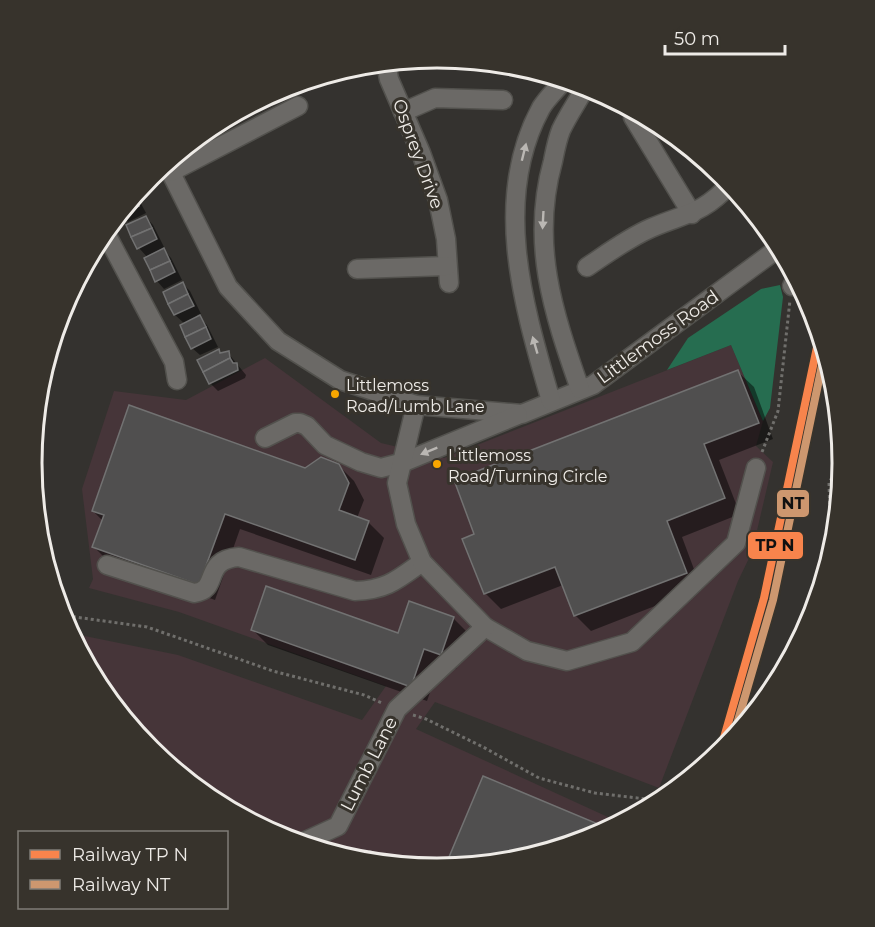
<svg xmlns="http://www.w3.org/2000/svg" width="875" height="927" viewBox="0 0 875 927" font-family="Montserrat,sans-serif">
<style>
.industrial{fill:#463539}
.forest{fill:#266d50}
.shadow{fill:#0007}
.building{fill:#504f4f;stroke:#727272;stroke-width:1.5}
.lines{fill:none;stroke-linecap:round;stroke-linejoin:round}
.minor-casing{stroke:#52514d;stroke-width:21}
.path{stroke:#706f6c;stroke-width:3;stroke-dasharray:3 3;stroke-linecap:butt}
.minor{stroke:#6b6966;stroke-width:18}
.rail-1-casing{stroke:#37332c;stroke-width:12}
.rail-2-casing{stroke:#37332c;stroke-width:12}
.rail-1{stroke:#f8844c;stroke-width:8}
.rail-2{stroke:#cd976f;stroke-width:8}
.oneway{fill:#bab7b3}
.bus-dot{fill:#f7a600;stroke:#37332c;stroke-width:2}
.labels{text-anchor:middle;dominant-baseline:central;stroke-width:6;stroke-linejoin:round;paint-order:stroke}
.bus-label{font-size:16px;fill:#eeebe7;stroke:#37332c;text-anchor:start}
.street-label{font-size:18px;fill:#eeebe7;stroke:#37332c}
.rim{fill:none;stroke:#eeebe7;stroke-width:3}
.line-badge{stroke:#37332c;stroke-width:2}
.pale-badge-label{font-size:16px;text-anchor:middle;font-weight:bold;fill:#111}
</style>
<rect width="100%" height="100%" fill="#34322f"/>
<path class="industrial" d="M731,345L763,421L756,446L773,462L752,552L738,581L659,788L435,702L416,729L621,823L593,839L516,862L437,869L358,862L282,838L212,801L150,750L100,689L70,633L178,655L362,720L386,686L179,612L89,588L93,579L82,489L114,391L186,400L265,358L381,443L444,458Z"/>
<path class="forest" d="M780,285L783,297L770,408L763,421L731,345L667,370L688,338L761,289Z"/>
<g class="shadow">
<path d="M136,194L146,213L128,222L120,214Z"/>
<path d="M146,217L153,225L164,247L162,248L171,258L182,280L164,289L157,281L148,258L139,248Z"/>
<path d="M183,284L190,291L201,314L197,315L207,325L218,347L200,355L192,348L185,324L175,315L165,292Z"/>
<path d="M218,351L222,355L228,353L246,375L245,378L218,391L210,383Z"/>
<path d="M738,372L754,387L773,439L719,460L740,514L682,537L701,588L591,631L575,615L563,585L501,609L485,593L476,535Z"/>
<path d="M338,465L354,481L364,500L357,518L368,522L384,538L371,575L240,529L215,600L110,563L94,547L103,521L93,511L305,469Z"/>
<path d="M453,618L469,634L456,669L440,664L427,701L268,645L252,629L399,635Z"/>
</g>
<g class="building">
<path d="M135,196L139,206L119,215Z"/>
<path d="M146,216L152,228L131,237L126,225Z"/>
<path d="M152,228L157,239L137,249L131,237Z"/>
<path d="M164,248L170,261L150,270L144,258Z"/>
<path d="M170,261L175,272L155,282L150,270Z"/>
<path d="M183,282L188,294L168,304L163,292Z"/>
<path d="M188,294L194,306L174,315L168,304Z"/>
<path d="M200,315L206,327L185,337L180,325Z"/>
<path d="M206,327L211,339L191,349L185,337Z"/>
<path d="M219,349L220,353L229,351L230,358L203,372L197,360Z"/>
<path d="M230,358L233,363H237L238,370L209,384L203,372Z"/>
<path d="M738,370L759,423L704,444L725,498L667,521L687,573L574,616L555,567L484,594L462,539L474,534L454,480Z"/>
<path d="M129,405L305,468L321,457L339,464L349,483L339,510L369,521L355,560L225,514L199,585L92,547L104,515L92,511Z"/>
<path d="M266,586L398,633L409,601L454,617L441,655L424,649L411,687L251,630Z"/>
<path d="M483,776L610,829L593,839L516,862L444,869Z"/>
<path d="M370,851L409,867L365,862Z"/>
</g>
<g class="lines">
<g class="minor-casing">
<g id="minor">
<path d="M386,63L389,79L421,153L438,200L446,239L449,283"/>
<path d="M403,112L435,98L503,100"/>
<path d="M633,117L692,214"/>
<path d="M166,163L228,287L278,341L340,380L416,405L522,414L593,385L780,247"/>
<path d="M171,172L298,106"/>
<path d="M105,232L174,362L177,380"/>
<path d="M587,267C608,253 628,238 651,228C686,213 703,214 730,184"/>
<path d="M357,269L447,266"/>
<path d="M792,286L797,278"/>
<path d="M39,385L51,346"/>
<path d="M580,389C553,312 530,243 553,161C555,151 557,140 561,130C568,115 578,101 586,86"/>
<path d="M551,401C524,307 491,200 541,108C547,98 557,89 564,80"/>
<path d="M265,438L295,423H300L307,426L325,445L361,462L381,468L404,462L518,415"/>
<path d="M107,565L194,593C221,590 201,560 239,557L355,591C386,590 397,580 422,562"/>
<path d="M485,627L527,651L567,661L632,642L736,543L756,468"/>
<path d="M299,844L338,826L397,709L485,627L422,562L406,524L397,483L416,405"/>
</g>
</g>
<g class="path">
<path d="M762,452L778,411L790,300"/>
<path d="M831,558L829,482L835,474L843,467"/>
<path d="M61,615L147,627L273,671L364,695L382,703"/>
<path d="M413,715L426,719L483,747L539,778L595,793L663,801"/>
</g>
<use href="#minor" class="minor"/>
<g class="rail-1-casing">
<path id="rail-1" d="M719,755L764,598L820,333"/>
</g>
<g class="rail-2-casing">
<path id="rail-2" d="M732,741L773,600L825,351"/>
</g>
<use href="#rail-1" class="rail-1"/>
<use href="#rail-2" class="rail-2"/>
</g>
<defs><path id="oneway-solid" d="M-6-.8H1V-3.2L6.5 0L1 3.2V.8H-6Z" transform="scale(1.5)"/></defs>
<g class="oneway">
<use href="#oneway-solid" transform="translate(524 152) rotate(-76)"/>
<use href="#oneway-solid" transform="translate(543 220) rotate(93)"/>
<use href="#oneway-solid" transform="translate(535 345) rotate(-106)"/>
<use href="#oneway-solid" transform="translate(429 451) rotate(158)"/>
</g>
<g class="bus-dot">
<circle cx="335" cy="394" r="5"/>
<circle cx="437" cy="464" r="5"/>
</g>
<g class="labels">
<g class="bus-label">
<text x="346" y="385">Littlemoss<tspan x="346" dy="21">Road/Lumb Lane</tspan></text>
<text x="448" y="455">Littlemoss<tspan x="448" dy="21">Road/Turning Circle</tspan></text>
</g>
<g class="street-label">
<text transform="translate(418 154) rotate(70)">Osprey Drive</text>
<text transform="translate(658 337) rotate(-36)">Littlemoss Road</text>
<text transform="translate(369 764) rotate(-63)">Lumb Lane</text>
</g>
</g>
<path d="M0 0H875V927H0ZM42 463a395 395 0 1 1 790 0a395 395 0 1 1-790 0Z" fill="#37332c" fill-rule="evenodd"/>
<path class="rim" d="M42 463a395 395 0 1 1 790 0a395 395 0 1 1-790 0Z"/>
<g class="line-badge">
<rect x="776" y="489" width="34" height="29" rx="6" fill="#cd976f"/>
<rect x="747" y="531" width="57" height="29" rx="6" fill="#f8844c"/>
</g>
<g class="pale-badge-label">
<text x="793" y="509">NT</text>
<text x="775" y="551">TP N</text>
</g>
<rect x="18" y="831" width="210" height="78" fill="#37332c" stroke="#807d77" stroke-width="1.5"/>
<rect x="30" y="850" width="30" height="9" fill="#f8844c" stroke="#807d77" stroke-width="1.5"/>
<text x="72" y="861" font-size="18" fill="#eeebe7">Railway TP N</text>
<rect x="30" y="880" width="30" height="9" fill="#cd976f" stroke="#807d77" stroke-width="1.5"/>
<text x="72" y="891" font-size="18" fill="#eeebe7">Railway NT</text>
<path d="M665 45v9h120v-9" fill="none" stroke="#eeebe7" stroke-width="3"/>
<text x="674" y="45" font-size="18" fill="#eeebe7" stroke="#37332c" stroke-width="4.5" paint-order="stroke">50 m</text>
</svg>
